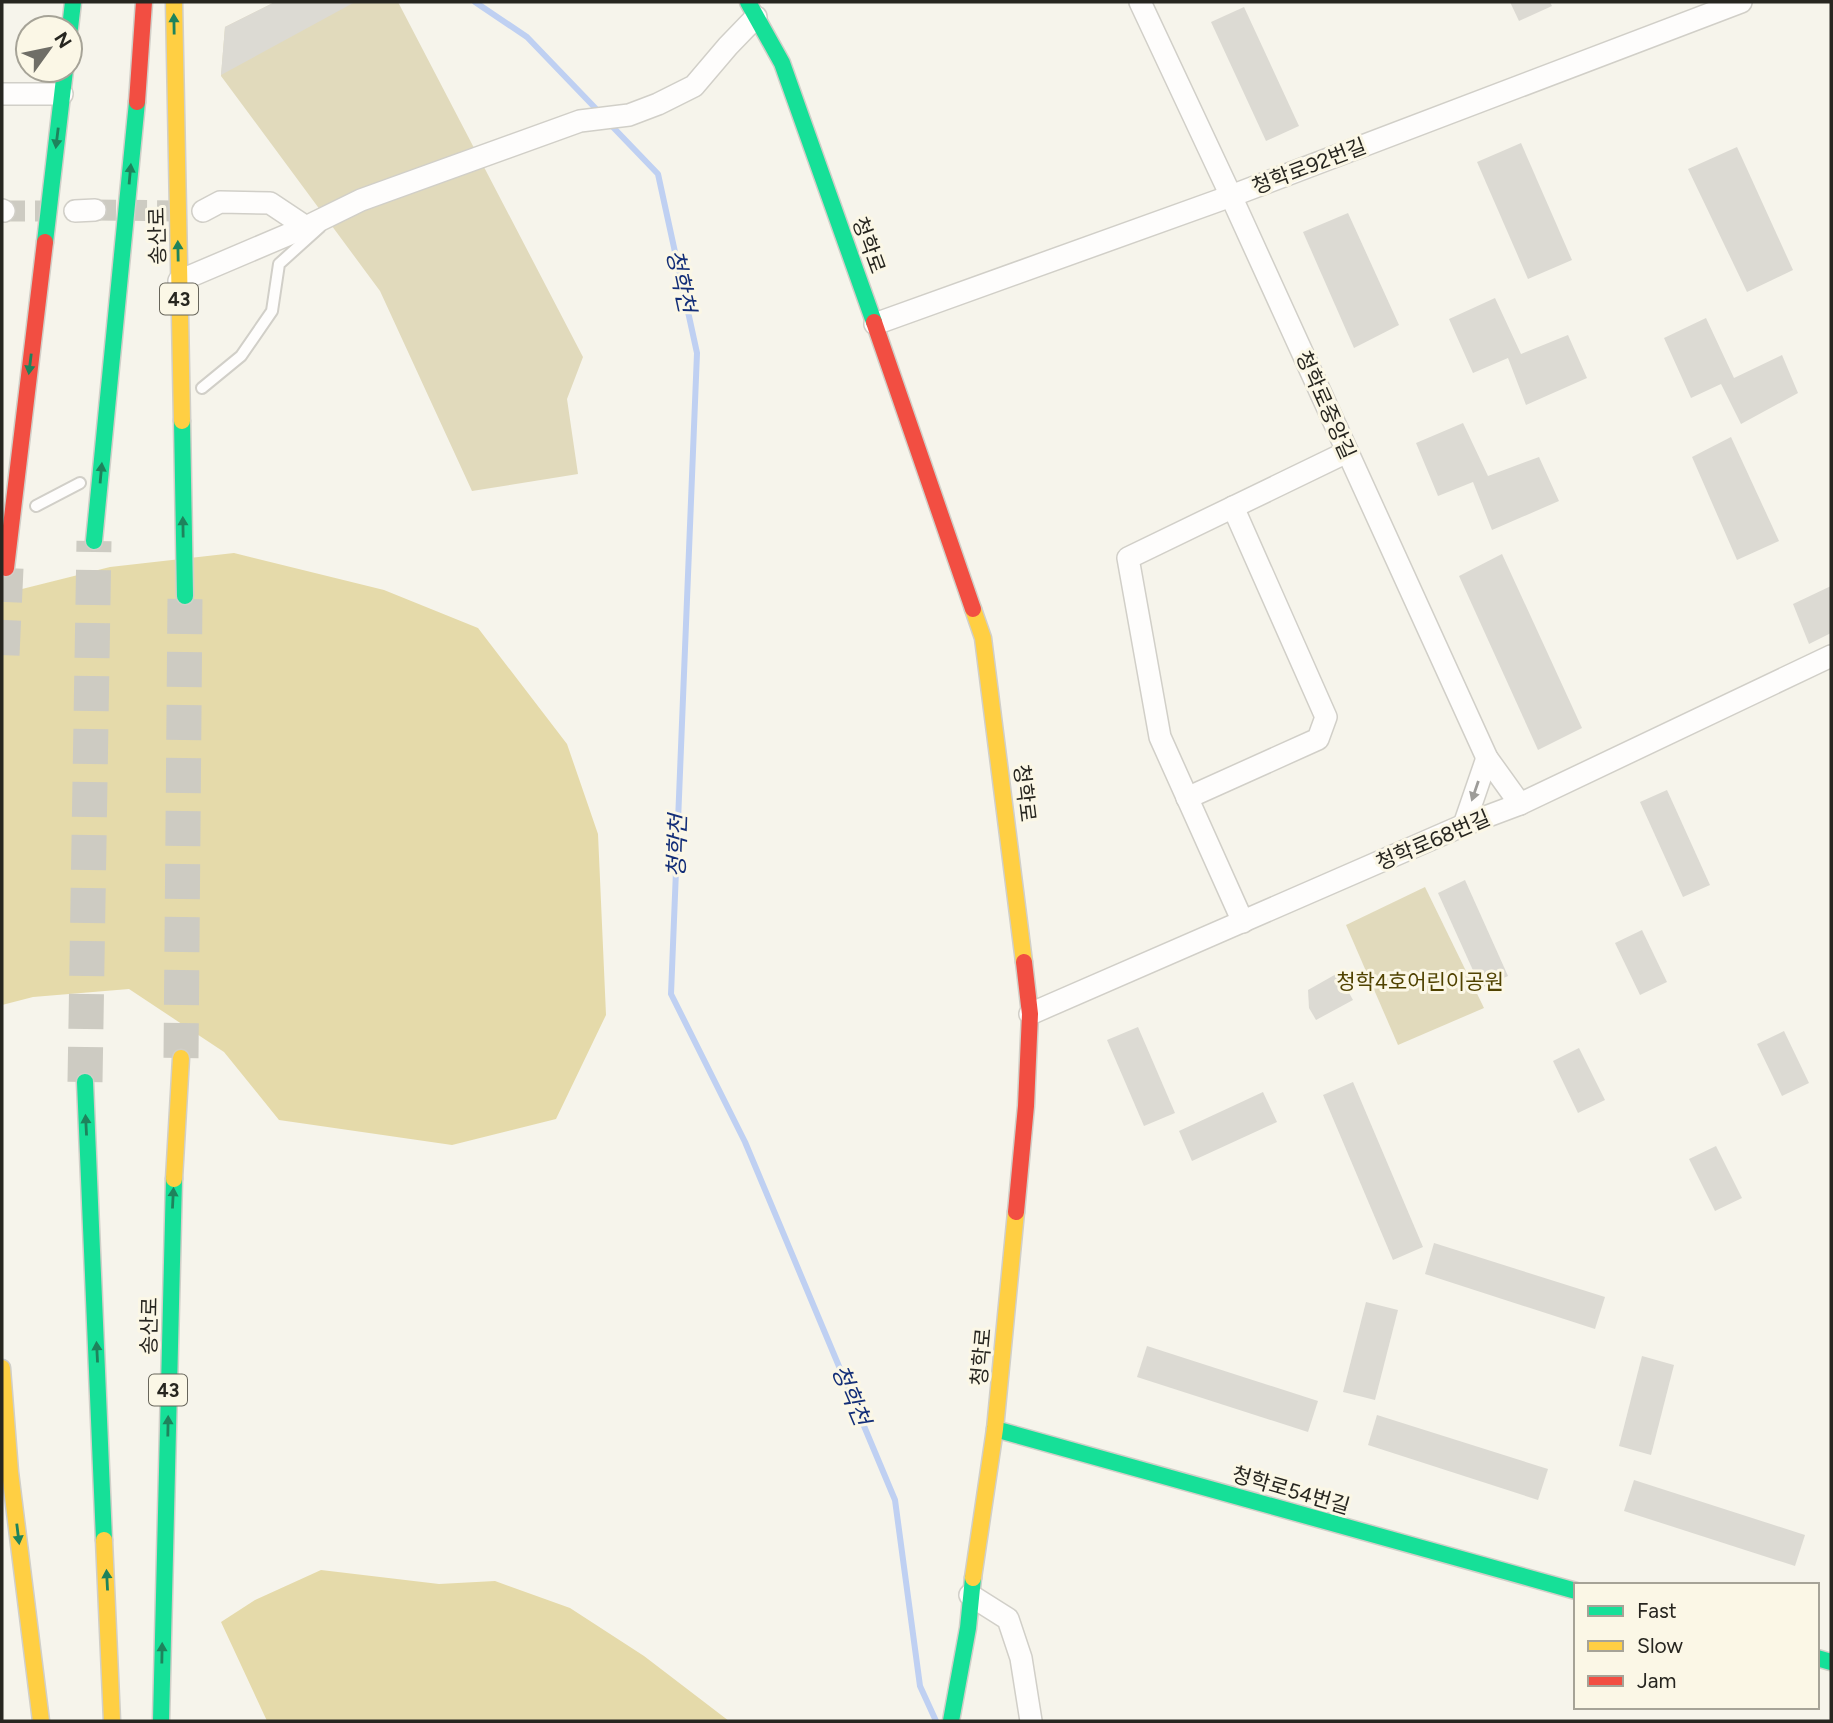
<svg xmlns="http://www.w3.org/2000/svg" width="1833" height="1723" viewBox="0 0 1833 1723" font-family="Figtree,'Noto Sans KR',sans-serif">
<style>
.green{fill:#e1dabc}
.forest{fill:#e5daaa}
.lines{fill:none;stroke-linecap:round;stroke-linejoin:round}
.stream{stroke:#bfd0f2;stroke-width:6}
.building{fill:#dcdad3}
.street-tunnel{stroke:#cdcbc2;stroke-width:21;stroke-dasharray:21 10;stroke-linecap:butt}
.primary-tunnel{stroke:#cdcbc2;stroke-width:35;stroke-dasharray:35 18;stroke-linecap:butt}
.lane-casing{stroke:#d1cfc8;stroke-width:14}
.street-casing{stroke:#d1cfc8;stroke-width:24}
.fast-casing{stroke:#d1cfc8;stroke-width:19}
.slow-casing{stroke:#d1cfc8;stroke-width:19}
.jam-casing{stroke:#d1cfc8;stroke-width:19}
.lane{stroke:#fefdfc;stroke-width:10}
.street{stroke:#fefdfc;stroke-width:21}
.fast{stroke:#16e098;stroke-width:16}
.slow{stroke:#ffcf43;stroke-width:16}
.jam{stroke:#f24e42;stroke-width:16}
.oneway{fill:#1e835c}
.oneway2{fill:#9d9c99}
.labels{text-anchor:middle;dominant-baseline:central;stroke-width:6;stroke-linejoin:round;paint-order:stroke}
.shield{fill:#fbf7e6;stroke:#67655b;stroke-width:2}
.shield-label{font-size:19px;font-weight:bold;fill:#272620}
.street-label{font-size:21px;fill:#272620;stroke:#fbf7e6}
.park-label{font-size:21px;fill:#504200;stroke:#fbf7e6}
.water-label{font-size:23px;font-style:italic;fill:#132e78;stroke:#fbf7e6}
</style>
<rect width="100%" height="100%" fill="#f6f4eb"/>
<g class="green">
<path d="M275,2H398L583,357L567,399L578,474L472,491L380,291L221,76L225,27Z"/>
<path d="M1425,887L1484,1008L1398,1045L1346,925Z"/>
</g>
<g class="forest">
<path d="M234,553L384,590L478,628L567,744L598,834L606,1015L556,1119L452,1145L279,1120L224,1052L129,989L33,997L2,1005V594L110,567Z"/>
<path d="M321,1570L439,1584L495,1581L570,1608L644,1656L729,1721H267L221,1622L255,1600Z"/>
</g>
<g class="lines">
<g class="stream">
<path d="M475,2L527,37L601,114"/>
<path d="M608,122L658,174L697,353L671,994L745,1142L895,1500L920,1686L936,1721"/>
</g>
</g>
<g class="building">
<path d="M275,2H355L221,75L225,27Z"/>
<path d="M1510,2H1550L1552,6L1519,21Z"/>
<path d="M1244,7L1299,126L1266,141L1211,22Z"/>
<path d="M1521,143L1572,260L1528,279L1477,162Z"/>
<path d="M1737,147L1793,270L1747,292L1688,169Z"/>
<path d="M1348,213L1399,325L1354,348L1303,232Z"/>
<path d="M1495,298L1521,354L1568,335L1587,378L1526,405L1508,358L1473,373L1449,319Z"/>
<path d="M1706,318L1734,378L1782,355L1798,393L1741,424L1721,384L1691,398L1664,338Z"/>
<path d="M1463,423L1488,476L1539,457L1559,501L1492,530L1473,482L1438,496L1416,443Z"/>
<path d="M1731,437L1779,541L1737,560L1692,457Z"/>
<path d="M1502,554L1582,728L1538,750L1459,576Z"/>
<path d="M1831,586V633L1809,644L1793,604Z"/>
<path d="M1667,790L1710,885L1683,897L1640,802Z"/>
<path d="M1465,880L1508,976L1481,988L1438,893Z"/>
<path d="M1642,930L1667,982L1640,995L1615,943Z"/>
<path d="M1338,973L1353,1000L1316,1020L1309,1008L1308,990Z"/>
<path d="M1138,1027L1175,1113L1144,1126L1107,1040Z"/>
<path d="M1784,1031L1809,1083L1782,1096L1757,1044Z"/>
<path d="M1579,1048L1605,1100L1578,1113L1553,1061Z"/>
<path d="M1353,1082L1423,1247L1393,1260L1323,1095Z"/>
<path d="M1263,1092L1277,1122L1192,1161L1179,1131Z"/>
<path d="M1716,1146L1742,1198L1715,1211L1689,1159Z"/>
<path d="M1434,1243L1605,1297L1595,1329L1425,1274Z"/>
<path d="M1366,1302L1398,1310L1375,1400L1343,1392Z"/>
<path d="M1147,1346L1318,1401L1308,1432L1137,1377Z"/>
<path d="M1642,1356L1674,1365L1651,1455L1619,1446Z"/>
<path d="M1377,1415L1548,1469L1538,1500L1368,1445Z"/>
<path d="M1634,1480L1805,1535L1795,1566L1624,1511Z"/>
</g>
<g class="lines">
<g class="street-tunnel">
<path d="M95,210L186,211"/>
<path d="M4,211H59"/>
</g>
<g class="primary-tunnel">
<path d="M2,655L6,568"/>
<path d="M181,1058L185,596"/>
<path d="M85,1082L94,541"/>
</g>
<g class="lane-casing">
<g id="lane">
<path d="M202,388L241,356L272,311L279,264L320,227"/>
<path d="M36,506L80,483"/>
</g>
</g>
<g class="street-casing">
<g id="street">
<path d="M1140,2L1231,196L1487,758L1520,804"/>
<path d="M2,94H62"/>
<path d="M2,210L4,211"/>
<path d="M75,211L95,210"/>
<path d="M203,211L220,202L270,203L306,227"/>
<path d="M179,281L306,227L361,200L580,121L629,115L658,104L694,86L728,46L756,17"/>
<path d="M875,324L1231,196L1741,2"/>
<path d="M1187,798L1318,739L1326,717L1233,507"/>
<path d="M1464,825L1487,758"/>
<path d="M1243,922L1160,737L1128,558L1347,452"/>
<path d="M1030,1014L1464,825L1520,804L1831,656"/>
<path d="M970,1595L1008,1619L1021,1658L1031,1721"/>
</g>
</g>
<g class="fast-casing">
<g id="fast">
<path d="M748,2L782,63L874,322"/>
<path d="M70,28L73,2"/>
<path d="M45,242L65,70"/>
<path d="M182,421L185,596"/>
<path d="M94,541L137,102"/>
<path d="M85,1082L104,1540"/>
<path d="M995,1429L1576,1591"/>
<path d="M1817,1658L1831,1662"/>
<path d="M161,1721L174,1179"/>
<path d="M951,1721L968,1628L973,1578"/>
</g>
</g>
<g class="slow-casing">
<g id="slow">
<path d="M174,2L182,421"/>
<path d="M973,609L983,638L1024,962"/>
<path d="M174,1179L181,1058"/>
<path d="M2,1368L10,1472L41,1721"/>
<path d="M104,1540L112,1721"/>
<path d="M973,1578L995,1429L1016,1212"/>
</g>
</g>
<g class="jam-casing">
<g id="jam">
<path d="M137,102L144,2"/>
<path d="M874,322L973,609"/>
<path d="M6,568L45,242"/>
<path d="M1016,1212L1026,1106L1030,1014L1024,962"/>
</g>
</g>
<use href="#lane" class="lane"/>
<use href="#street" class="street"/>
<use href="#fast" class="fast"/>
<use href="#slow" class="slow"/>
<use href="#jam" class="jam"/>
</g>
<defs><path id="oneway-solid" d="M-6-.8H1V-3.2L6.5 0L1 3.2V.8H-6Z" transform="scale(1.75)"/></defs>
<g class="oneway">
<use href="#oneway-solid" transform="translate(174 24) rotate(-91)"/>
<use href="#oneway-solid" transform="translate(57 138) rotate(97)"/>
<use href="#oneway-solid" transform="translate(130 174) rotate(-85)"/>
<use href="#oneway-solid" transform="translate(178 251) rotate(-91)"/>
<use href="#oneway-solid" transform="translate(30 364) rotate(97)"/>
<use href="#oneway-solid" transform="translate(101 473) rotate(-85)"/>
<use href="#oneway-solid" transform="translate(183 527) rotate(-91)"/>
<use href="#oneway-solid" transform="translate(86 1125) rotate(-93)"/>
<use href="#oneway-solid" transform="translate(173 1198) rotate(-87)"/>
<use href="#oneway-solid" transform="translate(97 1352) rotate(-93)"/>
<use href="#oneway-solid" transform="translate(168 1426) rotate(-89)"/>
<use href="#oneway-solid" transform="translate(18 1534) rotate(83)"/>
<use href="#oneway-solid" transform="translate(107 1580) rotate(-93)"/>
<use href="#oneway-solid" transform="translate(162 1653) rotate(-89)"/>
</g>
<use class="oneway2" href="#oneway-solid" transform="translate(1475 791) rotate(109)"/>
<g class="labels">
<g class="shield">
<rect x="160" y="283.5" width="38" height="31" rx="5"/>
<rect x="149" y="1374.5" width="38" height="31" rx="5"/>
</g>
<g class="shield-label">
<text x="179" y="299">43</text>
<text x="168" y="1390">43</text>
</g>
<g class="street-label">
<text transform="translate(1309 166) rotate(-21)">청학로92번길</text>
<text transform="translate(157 236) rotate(-91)">송산로</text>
<text transform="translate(869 245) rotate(70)">청학로</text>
<text transform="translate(1326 405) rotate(66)">청학로중앙길</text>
<text transform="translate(1025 793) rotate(83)">청학로</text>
<text transform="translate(1433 840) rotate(-23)">청학로68번길</text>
<text transform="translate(149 1326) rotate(-89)">송산로</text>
<text transform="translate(981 1357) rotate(-85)">청학로</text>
<text transform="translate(1291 1490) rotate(16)">청학로54번길</text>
</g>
<g class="park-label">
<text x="1420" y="981">청학4호어린이공원</text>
</g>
<g class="water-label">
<text transform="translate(681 281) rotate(78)">청학천</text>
<text transform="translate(677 846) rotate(-88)">청학천</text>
<text transform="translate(851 1395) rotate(67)">청학천</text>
</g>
</g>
<rect width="1833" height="1723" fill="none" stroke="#272620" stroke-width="7"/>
<rect x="1574" y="1583" width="245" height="126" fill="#fbf7e6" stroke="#a6a397" stroke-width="2"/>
<rect x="1588" y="1606" width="35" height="10" fill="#16e098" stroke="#a6a397" stroke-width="2"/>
<text x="1637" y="1618" font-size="21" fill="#272620">Fast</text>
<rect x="1588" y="1641" width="35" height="10" fill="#ffcf43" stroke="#a6a397" stroke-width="2"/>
<text x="1637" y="1653" font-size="21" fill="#272620">Slow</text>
<rect x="1588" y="1676" width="35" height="10" fill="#f24e42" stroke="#a6a397" stroke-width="2"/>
<text x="1637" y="1688" font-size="21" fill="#272620">Jam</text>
<g transform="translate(49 49) rotate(57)"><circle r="33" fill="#fbf7e6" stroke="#a6a397" stroke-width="2"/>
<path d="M0-5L12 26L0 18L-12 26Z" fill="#6f6e67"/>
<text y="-10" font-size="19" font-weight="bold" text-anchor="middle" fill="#272620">N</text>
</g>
</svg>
